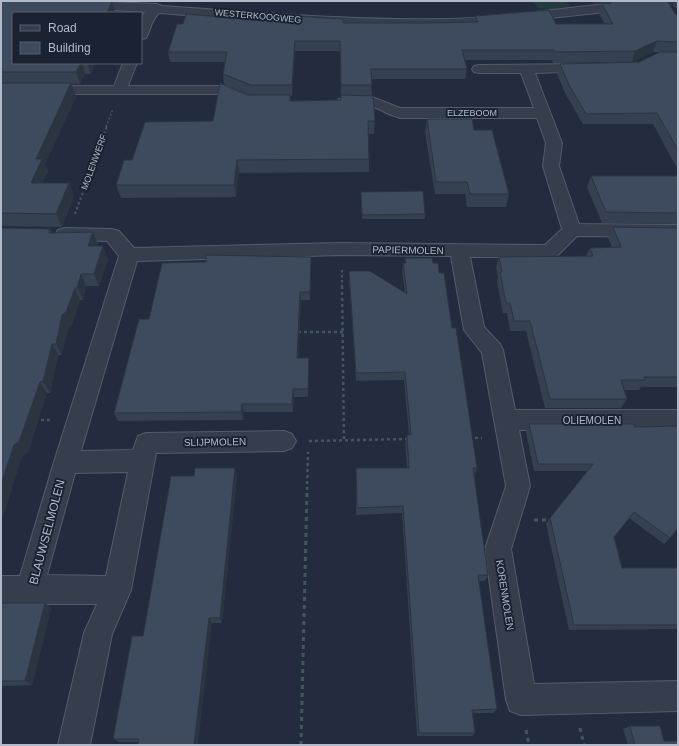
<svg xmlns="http://www.w3.org/2000/svg" width="679" height="746" viewBox="0 0 679 746" font-family="Arial,sans-serif">
<style>
.green{fill:#243a3f}
.lines{fill:none;stroke-linecap:round;stroke-linejoin:round}
.pedestrian-casing{stroke:#545c6c;stroke-width:2}
.minor-casing{stroke:#545c6c;stroke-width:2}
.path-far3{stroke:#42575c;stroke-width:1.5;stroke-dasharray:2 2;stroke-linecap:butt}
.path-far2{stroke:#42575c;stroke-width:2;stroke-dasharray:2.5 2.5;stroke-linecap:butt}
.path-far1{stroke:#42575c;stroke-width:2.5;stroke-dasharray:3 3;stroke-linecap:butt}
.path{stroke:#42575c;stroke-width:3;stroke-dasharray:4 4;stroke-linecap:butt}
.pedestrian{fill:#363e4e;fill-rule:evenodd}
.minor{fill:#363e4e;fill-rule:evenodd}
.wall{fill:#354050;fill-rule:evenodd}
.shaded-wall{fill:#2b3441}
.building{fill:#3e4a5d;stroke:#2b3441}
.labels{text-anchor:middle;dominant-baseline:central;stroke-width:4;stroke-linejoin:round;paint-order:stroke}
.far-street-label{font-size:9px;fill:#b2b9c9;stroke:#1b2333}
.street-label{font-size:10px;fill:#b2b9c9;stroke:#1b2333}
.near-street-label{font-size:12px;fill:#b2b9c9;stroke:#1b2333}
</style>
<rect width="100%" height="100%" fill="#222c3e"/>
<path class="green" d="M531,1H566L571,7L542,11Z"/>
<g class="lines">
<g class="pedestrian-casing">
<g id="pedestrian">
<path d="M120,86H226L251,97L253,100L251,103L246,104L241,103L223,94H120L115,93L113,90L115,87Z"/>
<path d="M372,97L405,110L408,113L405,116C392,120 382,108 370,106C360,104 349,108 339,105L337,102L339,99Z"/>
</g>
</g>
<g class="minor-casing">
<g id="minor">
<path d="M84,1L157,4L162,6C256,12 350,21 444,19C497,18 551,10 604,4L608,5L610,8L608,11L604,12C551,18 497,25 444,27C348,29 254,20 159,13C151,20 151,30 146,38L141,39V18L145,12L80,8L78,5L80,2Z"/>
<path d="M123,63H137L125,93L120,94H1V86H114Z"/>
<path d="M589,64L594,65L596,68L594,71L535,73L562,143L559,166L579,224L678,225V237L577,236L557,256L550,257H470L484,327L500,344L503,350L515,410H678V430H519L530,486L511,549L534,684L678,681V711L521,715L510,711L506,700L485,549L506,486L482,353L464,330L451,256L341,255L137,261L81,451L133,450L138,436L146,433L284,431L292,434L296,441L292,448L284,451L156,453L131,590L112,634L90,745H58L84,633L97,604H1V576H20L54,462L119,256L107,241L65,240L58,238L56,234L58,230L65,228L112,229L119,231L134,248L341,243L545,245L562,229L543,166L546,143L537,118H400L395,116L392,113L395,110L400,108H534L521,73H479L474,72L472,69L474,66L479,65ZM128,472L106,576L47,575L75,473Z"/>
</g>
</g>
<path class="path-far3" d="M106,127L113,109"/>
<g class="path-far2">
<path d="M75,214L107,126"/>
<path d="M342,270V287"/>
</g>
<g class="path-far1">
<path d="M342,286L344,440"/>
<path d="M298,332H343"/>
<path d="M35,420H52"/>
<path d="M469,438H482"/>
<path d="M309,441L408,439"/>
<path d="M307,490L308,452"/>
</g>
<g class="path">
<path d="M534,520H551"/>
<path d="M580,728L584,745"/>
<path d="M526,730L529,745"/>
<path d="M301,745L307,489"/>
</g>
<use href="#pedestrian" class="pedestrian"/>
<use href="#minor" class="minor"/>
</g>
<g class="wall">
<path d="M1,1L115,13H13V63H95L91,74H85L80,84H72L76,96L45,164L48,171L42,183H69L74,196L62,227L1,226Z"/>
<path d="M592,1H678V9L673,6H671L676,15H678V52H653L632,62L553,63L552,60H465L467,69L465,79H371L372,96H354L375,121L374,134H368L369,159V172L239,173L236,197L121,198L116,185L132,160L213,121L247,95H251L224,84L223,74L225,62H170L168,52L292,23H424L475,22V16L556,24H605L599,14L602,4L608,3H604L594,4ZM295,51H340L341,100L291,101L290,96H292Z"/>
<path d="M678,52V170L653,124H583L566,95L557,74L560,64L639,62Z"/>
<path d="M427,119L474,130L509,194L506,207H467L465,194H435L425,132Z"/>
<path d="M591,176H678V224L602,223L587,187Z"/>
<path d="M361,192L425,214V219H362Z"/>
<path d="M613,227L678,228V387H641L639,390H624L627,399L621,408H545L526,331H510L507,313H503L497,282L498,277L496,267L499,257L586,256L590,248L612,247L608,238Z"/>
<path d="M1,228L50,229L52,233L93,232L98,245V246L108,259L99,286H86L83,300H80L72,324L68,327L62,355H58L50,393H47L28,452L22,456L1,522Z"/>
<path d="M405,258L433,263L439,273L452,328L477,468L474,476L488,575L485,581H479L497,709L493,713H473L475,733L472,736H417L402,513L356,515V468H407L405,443L407,435H409L404,380L356,381L349,279V271L405,293L402,272L403,263H405Z"/>
<path d="M311,265L310,300H301L298,358L309,366L308,397H294L293,412H244L243,420L118,421L114,413L149,319Z"/>
<path d="M529,424H634L670,538L664,544L629,518L614,537L622,568H678V629L569,630L546,524L550,518L587,471H534L526,432Z"/>
<path d="M237,475L222,623H212L138,742H119L113,739L143,636Z"/>
<path d="M1,603H45L51,608L32,685L1,686Z"/>
<path d="M630,726L664,741L678,745H628L623,729Z"/>
</g>
<g class="shaded-wall">
<path d="M112,1L115,13H107Z"/>
<path d="M594,1H605L604,3L594,4Z"/>
<path d="M669,1H675L673,6L668,7Z"/>
<path d="M295,41V51L292,96V85Z"/>
<path d="M657,41L653,52L632,62L635,51Z"/>
<path d="M81,63H82L85,74L80,84L76,72Z"/>
<path d="M87,63H95L91,74Z"/>
<path d="M71,83L76,96L45,164L48,171L37,195L31,183L36,159Z"/>
<path d="M237,160L239,173L236,197L234,185Z"/>
<path d="M69,183L74,196L62,227L56,214Z"/>
<path d="M93,232L98,245L93,259L88,246Z"/>
<path d="M103,246L108,259L99,286L94,274Z"/>
<path d="M81,274L86,286L83,300L77,288Z"/>
<path d="M75,288L80,300L72,324L68,327L62,355L56,344L62,315Z"/>
<path d="M300,292L301,300L298,366L297,358Z"/>
<path d="M52,344L58,355L50,393L43,381Z"/>
<path d="M40,382L47,393L28,452L22,456L1,522V484L14,445Z"/>
<path d="M293,389L294,397L293,412L292,404Z"/>
<path d="M242,404L244,412L243,420L241,412Z"/>
<path d="M235,468L237,475L222,623L220,618Z"/>
<path d="M45,603L51,608L32,685L25,681Z"/>
<path d="M209,618L212,623L198,745H194Z"/>
</g>
<g class="building">
<path d="M1,1H112L107,13H13V63H81L76,72H1Z"/>
<path d="M612,1H669L668,2L676,15H678V42L657,41L635,51L556,52L554,50H462L467,69H371L372,85H341L340,41H295L292,85H251L223,74L227,52H168L177,24H183L186,14L292,23V16L343,19V23H424L478,22L475,16L549,10L556,24H613L602,4L611,3Z"/>
<path d="M660,52H678V150L657,113L586,114L569,85L560,64L639,62Z"/>
<path d="M1,83H71L36,159H42L31,183H69L56,214L1,213Z"/>
<path d="M220,83L247,95H290V101L341,100V95L373,96L375,121H368L369,159L237,160L234,185H116L124,160H132L145,122L213,121Z"/>
<path d="M427,119H472L474,130H492L509,194H470L467,182H436Z"/>
<path d="M591,176H678V213L606,212Z"/>
<path d="M423,191L425,214L362,215L361,192Z"/>
<path d="M613,227L678,228V377H644L645,380H621L627,399H550L530,321H514L510,303H506L500,272H502L499,257L593,256L590,248L621,247Z"/>
<path d="M1,228L50,229L49,233L93,232L88,246H103L94,274H81L77,288H75L66,312L62,315L56,344H52L43,381L40,382L19,442L14,445L1,484Z"/>
<path d="M206,255L311,257L310,292H300L297,358H309L308,389H293L292,404H242L241,412L114,413L139,319H149L162,263L206,262Z"/>
<path d="M405,258H432L433,263H438L439,273H444L452,328H456L466,394L477,468H473L488,575H478L497,709L472,710L475,733H419L403,506L357,508L356,468H409L407,435H411L405,372L356,373L349,271H370L407,294L403,263H406Z"/>
<path d="M529,424H634L635,427L678,426V528L670,538L634,512L614,537L622,568H678V625H574L550,518L593,464H538Z"/>
<path d="M195,468H235L220,618H209L194,745H138L139,739H113L132,636H143L171,476H194Z"/>
<path d="M1,603H45L25,681H1Z"/>
<path d="M630,726H660L664,741H678V745H635Z"/>
</g>
<g class="labels">
<g class="far-street-label">
<text transform="translate(258 16) rotate(5)">WESTERKOOGWEG</text>
<text x="472" y="113">ELZEBOOM</text>
<text transform="translate(94 162) rotate(-70)">MOLENWERF</text>
</g>
<g class="street-label">
<text transform="translate(408 250) rotate(1)">PAPIERMOLEN</text>
<text x="592" y="420">OLIEMOLEN</text>
<text transform="translate(215 442) rotate(-1)">SLIJPMOLEN</text>
<text transform="translate(505 595) rotate(81)">KORENMOLEN</text>
</g>
<g class="near-street-label">
<text transform="translate(47 532) rotate(-75)">BLAUWSELMOLEN</text>
</g>
</g>
<rect width="679" height="746" fill="none" stroke="#b2b9c9" stroke-width="4"/>
<rect x="12" y="12" width="130" height="52" fill="#1b2333" stroke="#575f6f"/>
<rect x="20" y="25" width="20" height="6" fill="#363e4e" stroke="#575f6f"/>
<text x="48" y="32" font-size="12" fill="#b2b9c9">Road</text>
<rect x="20" y="42" width="20" height="12" fill="#3e4a5d" stroke="#575f6f"/>
<text x="48" y="52" font-size="12" fill="#b2b9c9">Building</text>
</svg>
